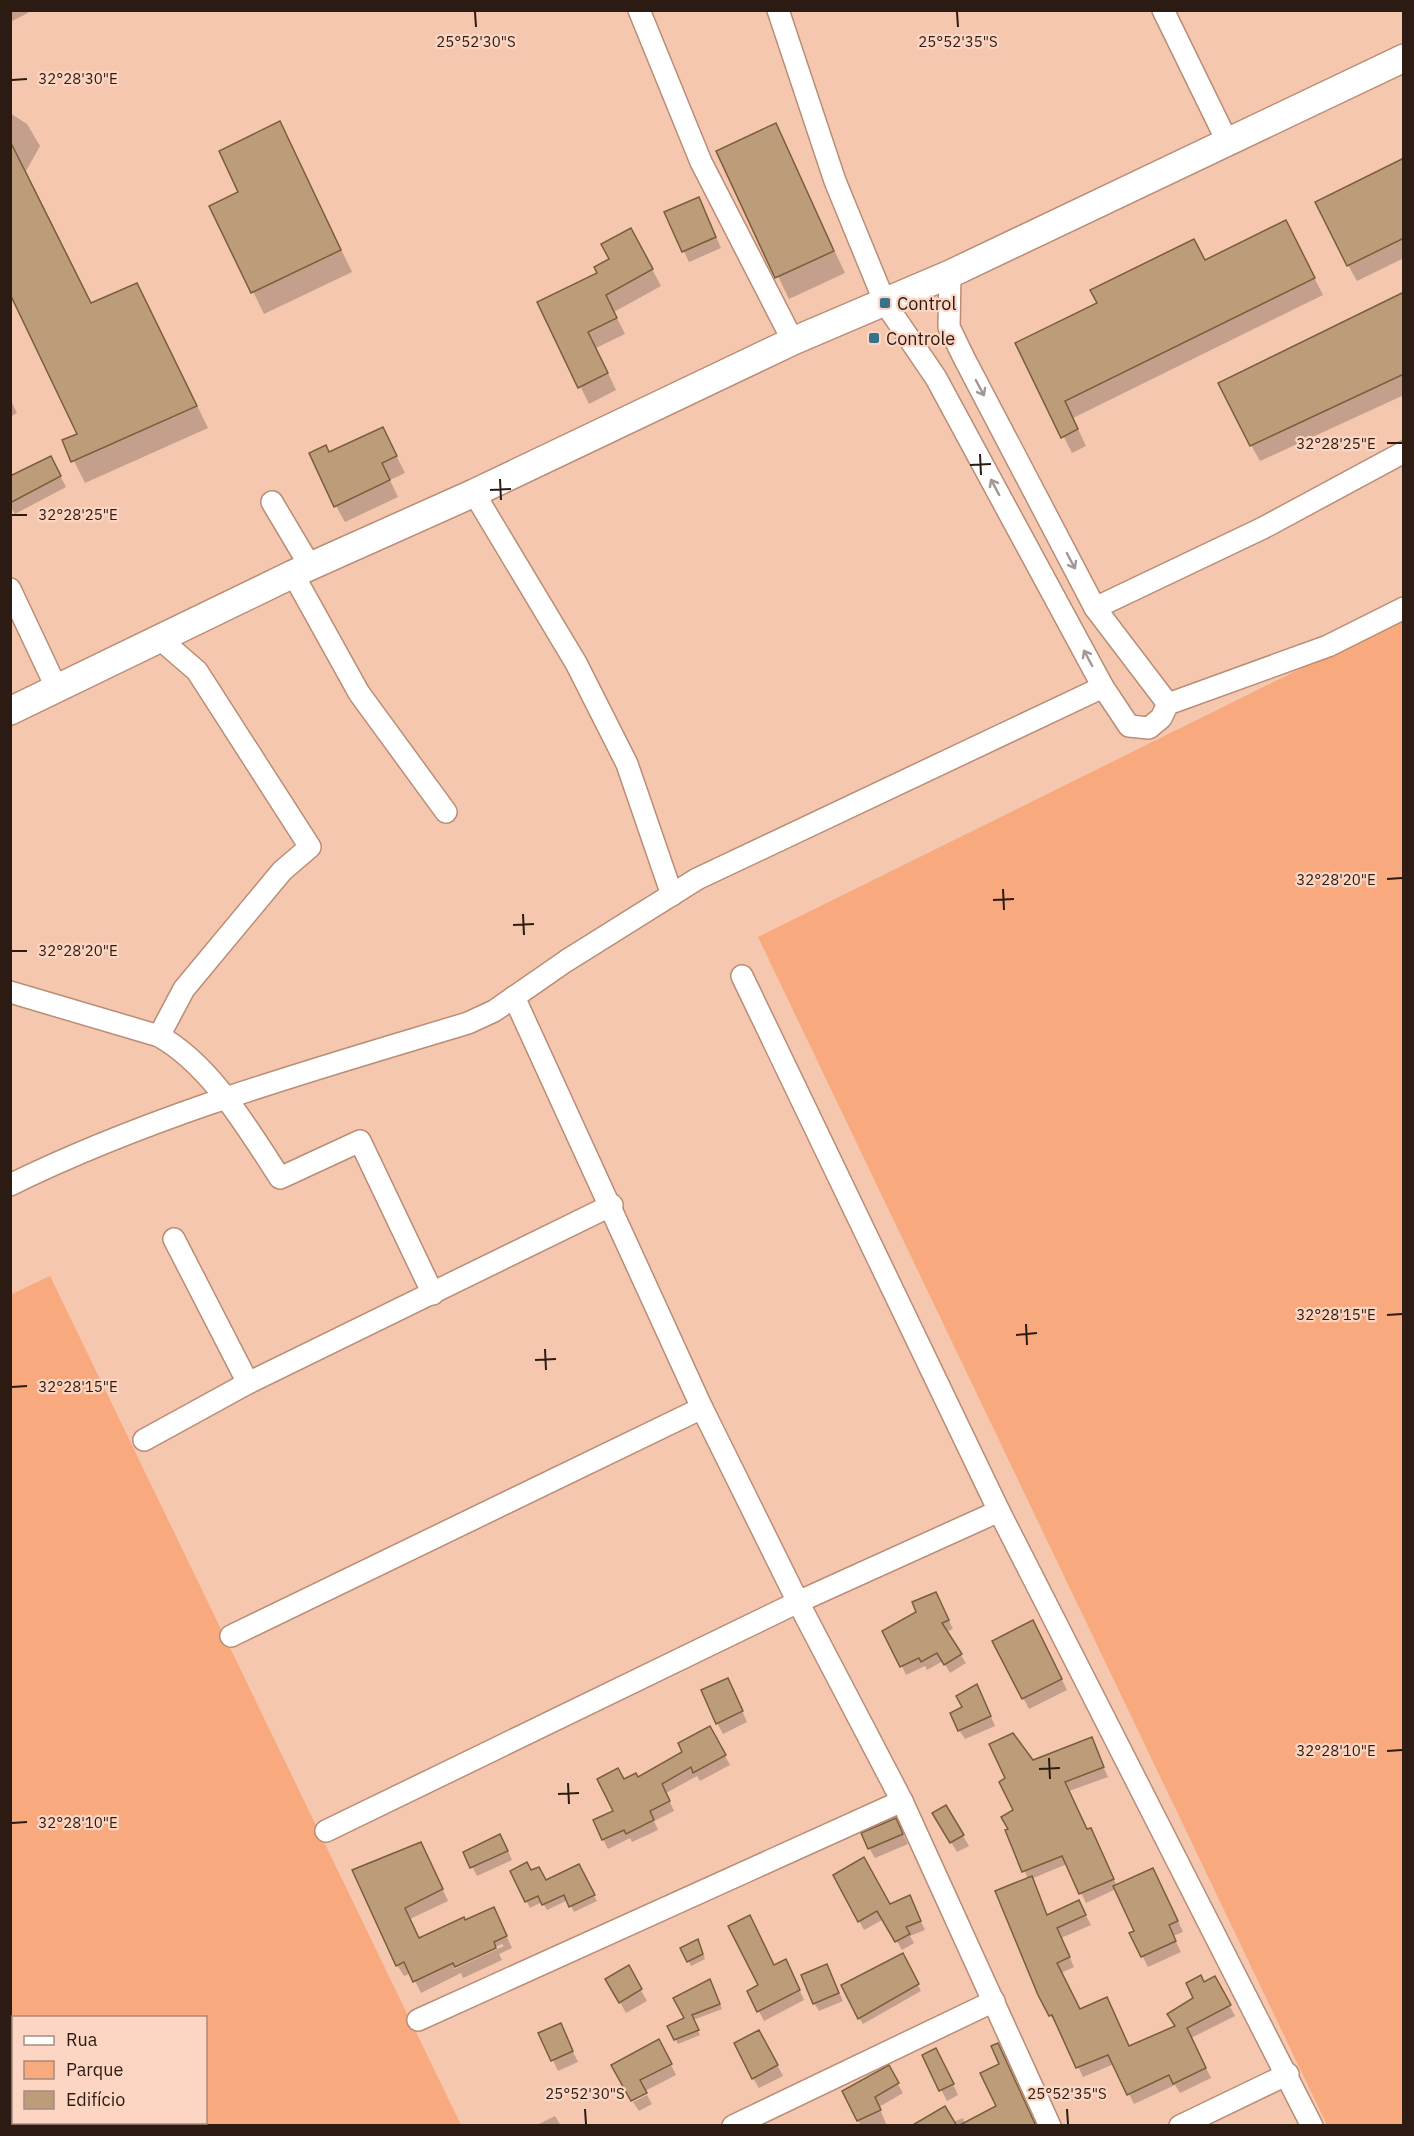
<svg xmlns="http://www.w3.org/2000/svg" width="1414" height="2136" viewBox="0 0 1414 2136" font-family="'IBM Plex Sans',sans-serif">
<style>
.green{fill:#f8a97d;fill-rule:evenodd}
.shadow{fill:#0003;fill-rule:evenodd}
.building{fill:#bd9d79;stroke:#7a5d3b;stroke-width:1.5}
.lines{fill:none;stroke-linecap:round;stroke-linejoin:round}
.minor-casing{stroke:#b98d76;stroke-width:24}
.major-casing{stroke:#b98d76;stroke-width:30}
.minor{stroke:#fff;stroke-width:21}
.major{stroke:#fff;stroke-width:27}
.oneway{stroke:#a09894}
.ticks{fill:none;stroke:#2b1b12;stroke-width:2}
.poi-dot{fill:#38718a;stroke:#fcd6c3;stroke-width:2}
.labels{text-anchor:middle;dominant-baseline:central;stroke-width:4.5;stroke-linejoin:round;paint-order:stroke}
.poi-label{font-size:18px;fill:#2b1b12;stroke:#fcd6c3;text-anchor:start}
.ticks-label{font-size:15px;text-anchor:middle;fill:#2b1b12;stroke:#fcd6c3;stroke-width:4.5;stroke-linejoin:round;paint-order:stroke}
</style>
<rect width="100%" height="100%" fill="#f5c7ae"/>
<g class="green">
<path d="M1403,618V2125H1327L758,937Z"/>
<path d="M50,1276L461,2125H11L10,1295ZM14,2018H206V2122H14Z"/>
</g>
<g class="shadow">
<path d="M10,10H27L28,13L10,22Z"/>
<path d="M10,113L27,124L40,146L26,171L92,304L149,307L208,428L85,483L64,441L79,434L10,290Z"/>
<path d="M280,123L352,272L264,314L211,206L240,193Z"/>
<path d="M775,125L845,273L789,299L718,152Z"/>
<path d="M1404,160V258L1357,281L1348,265Z"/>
<path d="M704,209L721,248L689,262L666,213Z"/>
<path d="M1286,222L1323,295L1073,418L1086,446L1072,453L1017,344L1205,261Z"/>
<path d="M640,246L661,286L614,312L625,334L596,348L616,390L589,404L539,303L599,273Z"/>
<path d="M1404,293V395L1260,461L1251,445Z"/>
<path d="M10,399L17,413L10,417Z"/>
<path d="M391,445L405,473L390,480L398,497L345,522L336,506L329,454Z"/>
<path d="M56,468L66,487L15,514L10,506V478Z"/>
<path d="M940,1602L953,1629L946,1632L966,1663L950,1673L943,1661L927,1670L925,1666L906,1675L902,1666L918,1612Z"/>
<path d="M1039,1632L1067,1690L1029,1709L994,1642Z"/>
<path d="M733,1690L747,1722L723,1734L717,1723Z"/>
<path d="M982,1695L995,1726L965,1739L959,1730L964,1708Z"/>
<path d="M710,1728L730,1765L700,1781L697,1776L666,1793L674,1811L654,1821L658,1830L632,1842L630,1838L608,1849L603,1839L615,1812L624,1781L637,1779L684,1752Z"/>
<path d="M1091,1739L1108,1777L1069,1791L1087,1831L1095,1839L1117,1886L1159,1880L1183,1932L1173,1936L1181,1952L1148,1967L1131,1934L1136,1931L1116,1889L1086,1903L1067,1864L1031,1879L1048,1916L1084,1912L1091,1925L1061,1938L1074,1967L1061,1973L1080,2011L1129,2047L1177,2027L1204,1984L1220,1988L1235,2016L1191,2038L1211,2078L1180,2093L1175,2085L1134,2104L1114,2064L1083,2077L1058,2024L1056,2025L1039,1995L1028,1880L1010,1829L1032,1762Z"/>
<path d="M946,1807L969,1846L957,1852L934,1814Z"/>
<path d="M901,1830L908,1844L875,1858L869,1848Z"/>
<path d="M505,1844L512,1860L477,1876L465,1853Z"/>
<path d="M427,1855L448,1901L410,1919L420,1940L494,1909L512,1948L499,1954L502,1960L463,1978L461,1973L421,1993L411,1973L404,1976L397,1965L354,1871ZM502,1944L504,1946L454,1969V1966Z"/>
<path d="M578,1866L597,1901L574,1912L568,1900L547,1910L542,1902L530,1908L512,1872H531L545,1882Z"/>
<path d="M835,1875L889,1906L910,1897L925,1930L910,1936L914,1943L902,1950L884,1919L864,1930Z"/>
<path d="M700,1946L705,1959L691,1966L682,1948Z"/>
<path d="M906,1961L921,1991L863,2024L859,2018Z"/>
<path d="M774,1966L791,1970L804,2000L764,2021L749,1992L760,1986Z"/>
<path d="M827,1966L843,2001L819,2011L814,2003Z"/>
<path d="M628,1967L647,2001L626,2013L607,1979Z"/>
<path d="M712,1985L722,2009L693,2020L700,2035L678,2044L669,2027L686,2018Z"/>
<path d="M560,2025L578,2062L558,2071L540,2033Z"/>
<path d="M765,2042L783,2076L759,2088L753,2078Z"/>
<path d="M663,2049L676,2075L645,2091L613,2066Z"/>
<path d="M924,2056L942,2060L958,2095L947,2101Z"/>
<path d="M888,2067L903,2093L879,2107L887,2126H861L844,2091Z"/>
<path d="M647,2095L652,2104L639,2111L633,2102Z"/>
<path d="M555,2116L561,2126H535Z"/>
<path d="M963,2118L965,2123L1035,2126H943Z"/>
</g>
<g class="building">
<path d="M280,121L341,250L251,293L209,206L238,192L219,151Z"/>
<path d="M776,123L834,251L775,278L716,151Z"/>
<path d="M10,141L91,303L137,283L197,406L71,462L62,440L77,434L10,294Z"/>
<path d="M1404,158V238L1347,266L1315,202Z"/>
<path d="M699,197L716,237L682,252L664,212Z"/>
<path d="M1286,220L1315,278L1065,401L1078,429L1061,438L1015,343L1097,303L1090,290L1194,239L1205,260Z"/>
<path d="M631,228L653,269L606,295L617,318L588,332L608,373L578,388L537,302L597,273L594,267L609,259L601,244Z"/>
<path d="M1404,292V374L1250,446L1218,383Z"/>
<path d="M383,427L397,456L382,463L390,480L334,507L309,453L326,445L329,452Z"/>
<path d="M51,456L61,476L10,503V476Z"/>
<path d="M936,1592L949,1620L942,1623L962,1654L944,1665L937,1653L921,1662L919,1658L900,1667L882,1631L916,1612L912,1602Z"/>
<path d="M1033,1620L1062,1679L1022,1699L992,1641Z"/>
<path d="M728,1678L743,1711L716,1724L701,1690Z"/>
<path d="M977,1684L991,1716L958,1731L950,1713L962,1707L956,1696Z"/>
<path d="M710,1726L726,1755L693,1773L691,1767L662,1784L670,1801L650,1811L654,1820L626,1834L624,1830L602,1840L593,1820L613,1811L597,1779L618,1768L624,1779L636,1773L638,1777L682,1752L678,1743Z"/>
<path d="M1013,1733L1033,1760L1092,1737L1104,1767L1065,1782L1087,1829L1091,1828L1114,1879L1079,1894L1062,1856L1022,1872L1005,1830L1008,1829L1001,1817L1013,1810L999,1782L1005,1778L989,1744Z"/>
<path d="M946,1805L964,1835L950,1843L932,1813Z"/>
<path d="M896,1818L903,1834L868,1849L861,1833Z"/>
<path d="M500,1834L508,1851L470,1868L463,1852Z"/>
<path d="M421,1842L443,1889L405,1908L419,1938L464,1917L465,1920L494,1907L507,1936L494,1942L496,1948L455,1967L453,1963L413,1982L404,1962L396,1966L352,1870Z"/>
<path d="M864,1857L890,1904L910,1895L921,1921L906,1927L910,1934L895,1942L877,1911L858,1922L833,1875Z"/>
<path d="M527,1862L531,1870L539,1867L546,1880L579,1864L595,1895L569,1907L564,1895L542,1905L538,1896L525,1902L510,1871Z"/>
<path d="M1153,1868L1178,1921L1169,1925L1176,1941L1141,1957L1129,1933L1134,1931L1113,1886Z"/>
<path d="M1032,1876L1047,1915L1079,1900L1086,1915L1057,1928L1070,1957L1057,1963L1080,2009L1107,1997L1129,2046L1175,2026L1167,2014L1193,1998L1186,1983L1201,1975L1204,1982L1215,1976L1231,2005L1187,2028L1206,2068L1173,2084L1169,2075L1127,2095L1108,2055L1076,2068L1052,2015L1049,2016L1038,1995L995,1891Z"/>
<path d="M750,1915L774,1965L786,1959L800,1990L757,2012L747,1991L758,1985L728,1926Z"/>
<path d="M698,1939L703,1954L687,1962L680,1948Z"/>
<path d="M903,1953L919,1984L858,2019L841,1985Z"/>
<path d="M827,1964L839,1993L813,2004L801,1975Z"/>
<path d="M629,1965L642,1989L619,2003L605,1979Z"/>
<path d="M710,1979L720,2004L692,2015L699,2030L674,2040L667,2026L684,2018L673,1998Z"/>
<path d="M561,2023L573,2051L551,2061L538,2033Z"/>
<path d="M759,2030L778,2065L752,2079L734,2043Z"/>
<path d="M659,2039L672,2064L640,2080L647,2093L631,2101L611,2065Z"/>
<path d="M998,2043L1036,2126H958L996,2106L980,2073L999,2064L991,2046Z"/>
<path d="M936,2048L954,2084L939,2091L922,2055Z"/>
<path d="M889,2065L899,2083L875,2097L881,2110L857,2121L842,2091Z"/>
<path d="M945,2106L957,2126H911Z"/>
</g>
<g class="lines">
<g class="minor-casing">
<g id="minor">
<path d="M639,10L701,162L793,341"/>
<path d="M778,10L835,181L885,303L936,378L1103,687L1129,726L1149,728L1161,718L1168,704L1328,646L1404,608"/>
<path d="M1163,10L1227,141"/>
<path d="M950,274L949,327L964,358L1095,608L1168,704"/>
<path d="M474,493L576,663L627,764L672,895"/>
<path d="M272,502L310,566"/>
<path d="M293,574L359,693L446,812"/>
<path d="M10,589L57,689"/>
<path d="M1095,608L1263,528L1404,452"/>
<path d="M742,976L999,1511L1312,2126"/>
<path d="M10,992L159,1036C211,1065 248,1129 280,1178L360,1141L433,1294"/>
<path d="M514,997L702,1408L798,1602L902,1801L1050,2126"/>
<path d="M159,1036L184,989L282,871L310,847L197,671L160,639"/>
<path d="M10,1185C157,1113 313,1070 468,1023L494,1011L566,961L697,879L1103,687"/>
<path d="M174,1239L248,1383"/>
<path d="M144,1440L248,1383L612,1205"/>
<path d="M231,1636L702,1408"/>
<path d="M326,1831L798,1602L999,1511"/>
<path d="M418,2020L902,1801"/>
<path d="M733,2126L994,2001"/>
<path d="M1180,2126L1288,2074"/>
</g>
</g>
<g class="major-casing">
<path id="major" d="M10,711L293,574L474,493L793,341L950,274L1404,58"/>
</g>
<use href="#minor" class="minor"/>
<use href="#major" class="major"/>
</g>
<defs><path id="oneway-shaft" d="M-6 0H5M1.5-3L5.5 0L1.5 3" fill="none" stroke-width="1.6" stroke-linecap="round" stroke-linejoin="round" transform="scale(1.5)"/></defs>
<g class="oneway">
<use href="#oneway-shaft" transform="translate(980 388) rotate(62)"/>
<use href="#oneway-shaft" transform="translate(995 487) rotate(-118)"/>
<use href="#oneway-shaft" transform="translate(1071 561) rotate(62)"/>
<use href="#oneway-shaft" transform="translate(1088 658) rotate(-118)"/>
</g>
<path class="ticks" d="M475,12L476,27M957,12L958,27M12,80L27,79M1387,443H1402M980,454L981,475M970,465L991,464M500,479L501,500M490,490L511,489M12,515H27M1387,879L1402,878M1003,889L1004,910M993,900L1014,899M523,914L524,935M513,925L534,924M12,951H27M1387,1315L1402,1314M1026,1324L1027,1345M1016,1335L1037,1333M545,1349L546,1370M535,1360L556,1359M12,1387L27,1386M1387,1751L1402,1750M1049,1758L1050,1779M1039,1769L1060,1768M568,1783L569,1804M558,1794L579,1793M12,1823L27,1822M585,2109L586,2124M1067,2109L1068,2124"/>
<g class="poi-dot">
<rect x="879" y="297" width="12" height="12" rx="3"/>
<rect x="868" y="332" width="12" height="12" rx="3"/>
</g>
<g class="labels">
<g class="poi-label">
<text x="897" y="303">Control</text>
<text x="886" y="338">Controle</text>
</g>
</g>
<g class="ticks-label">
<text x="476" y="47">25°52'30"S</text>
<text x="958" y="47">25°52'35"S</text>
<text x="78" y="84">32°28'30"E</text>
<text x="1336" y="449">32°28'25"E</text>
<text x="78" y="520">32°28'25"E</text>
<text x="1336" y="885">32°28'20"E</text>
<text x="78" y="956">32°28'20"E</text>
<text x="1336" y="1320">32°28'15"E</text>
<text x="78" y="1392">32°28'15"E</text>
<text x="1336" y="1756">32°28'10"E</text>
<text x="78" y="1828">32°28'10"E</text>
<text x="585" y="2099">25°52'30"S</text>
<text x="1067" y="2099">25°52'35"S</text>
</g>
<rect width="1414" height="2136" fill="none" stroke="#2b1b12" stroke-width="24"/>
<rect x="12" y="2016" width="195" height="108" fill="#fcd6c3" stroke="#a88b7c" stroke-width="1.5"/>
<rect x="24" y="2036" width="30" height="9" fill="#ffffff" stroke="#a88b7c" stroke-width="1.5"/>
<text x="66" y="2046" font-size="18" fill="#2b1b12">Rua</text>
<rect x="24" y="2061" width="30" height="18" fill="#f8a97d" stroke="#a88b7c" stroke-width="1.5"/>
<text x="66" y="2076" font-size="18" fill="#2b1b12">Parque</text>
<rect x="24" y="2091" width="30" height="18" fill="#bd9d79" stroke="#a88b7c" stroke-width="1.5"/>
<text x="66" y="2106" font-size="18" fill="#2b1b12">Edifício</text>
</svg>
